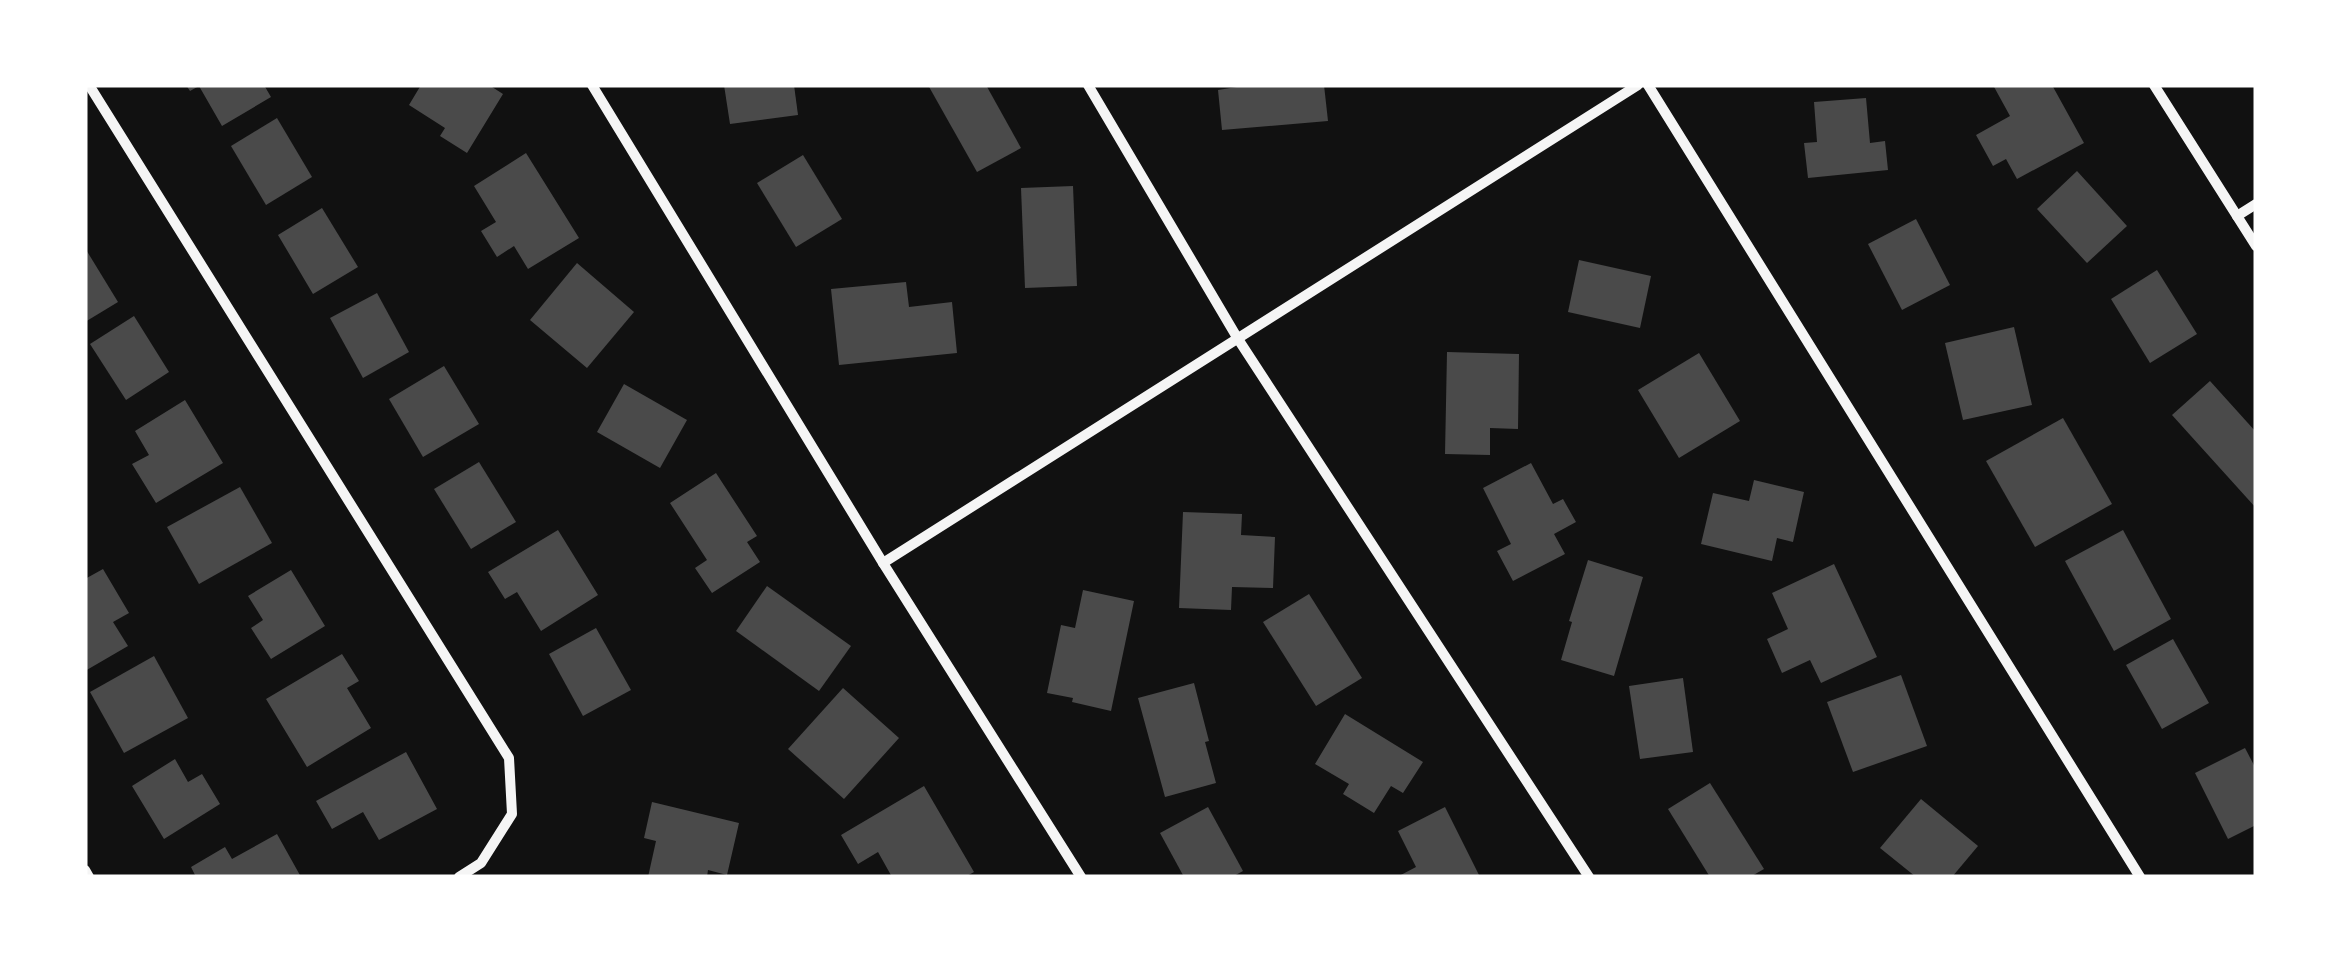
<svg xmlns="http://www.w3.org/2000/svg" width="2341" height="962" viewBox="0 0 2341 962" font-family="'Fira Sans Condensed',sans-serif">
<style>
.building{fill:#4a4a4a}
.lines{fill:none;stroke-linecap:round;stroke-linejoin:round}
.minor{stroke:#f5f5f5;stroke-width:10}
</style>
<rect width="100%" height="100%" fill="#111"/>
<g class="building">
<path d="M186,85H264L271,97L222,126L199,86L190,91Z"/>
<path d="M421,85H489L503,94L467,153L440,136L445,128L409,105Z"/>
<path d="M724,85H794L798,115L730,124Z"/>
<path d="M928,85H986L1021,148L977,172Z"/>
<path d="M1249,85H1324L1328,121L1222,130L1218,90Z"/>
<path d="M1993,85H2052L2084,143L2017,179L2006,159L1993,166L1976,135L2010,116Z"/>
<path d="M1866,98L1870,143L1885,141L1888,170L1808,178L1804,143L1817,142L1814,102Z"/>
<path d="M277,118L312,177L266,205L231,146Z"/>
<path d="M526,153L579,238L528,269L514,246L497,257L481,231L496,222L474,186Z"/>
<path d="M803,155L842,219L796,247L757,183Z"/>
<path d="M2077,171L2127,226L2087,263L2037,209Z"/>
<path d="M1073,186L1077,286L1025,288L1021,188Z"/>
<path d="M322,208L358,267L313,294L278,235Z"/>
<path d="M1916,219L1950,285L1902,310L1868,244Z"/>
<path d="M85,248L118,302L85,322Z"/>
<path d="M1579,260L1651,276L1640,328L1568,312Z"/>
<path d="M577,263L634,312L587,368L530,320Z"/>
<path d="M2157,270L2197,334L2150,363L2111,299Z"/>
<path d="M906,282L909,307L952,302L957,353L839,365L831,289Z"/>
<path d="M377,293L409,352L363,378L330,318Z"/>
<path d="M134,316L169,372L126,400L90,344Z"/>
<path d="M2014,327L2032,405L1963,420L1945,343Z"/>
<path d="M1447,352L1519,354L1518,429L1490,428V455L1445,454Z"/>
<path d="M1699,353L1740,421L1679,458L1638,390Z"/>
<path d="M444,366L479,424L423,457L389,399Z"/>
<path d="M2210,381L2256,432V508L2172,415Z"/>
<path d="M624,384L687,420L660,468L597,432Z"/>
<path d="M185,400L223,463L156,503L132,464L149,455L135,431Z"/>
<path d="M2063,418L2112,504L2035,547L1986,461Z"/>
<path d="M479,462L516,522L471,549L434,489Z"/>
<path d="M1531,463L1553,504L1563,499L1576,522L1554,534L1565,554L1513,581L1497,551L1511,544L1483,488Z"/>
<path d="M716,473L757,536L747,542L760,562L712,593L695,568L707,560L670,503Z"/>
<path d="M1754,480L1804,492L1793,542L1777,538L1772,561L1701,544L1713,493L1749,501Z"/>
<path d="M240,487L272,543L199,584L167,527Z"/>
<path d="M1183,512L1242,514L1241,535L1275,537L1273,588L1232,587L1231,610L1179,608Z"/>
<path d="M558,530L598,595L541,631L517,592L505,599L488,572Z"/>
<path d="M2123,530L2171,619L2114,651L2065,561Z"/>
<path d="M1588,560L1643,577L1614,676L1561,660L1572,622L1569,621Z"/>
<path d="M1834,564L1877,657L1821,683L1810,660L1782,673L1767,639L1788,629L1772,593Z"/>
<path d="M103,569L129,613L113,622L128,646L85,671V579Z"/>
<path d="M291,570L325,626L271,659L251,628L263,620L248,596Z"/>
<path d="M767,586L851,646L819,691L736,631Z"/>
<path d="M1083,590L1134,601L1111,711L1072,702L1073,698L1047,693L1061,625L1075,628Z"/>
<path d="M1309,594L1362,678L1316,706L1263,622Z"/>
<path d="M596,628L631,690L583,716L549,654Z"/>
<path d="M2173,639L2209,703L2162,729L2126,665Z"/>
<path d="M342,654L359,681L347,688L371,728L307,767L266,699Z"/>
<path d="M154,656L188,718L124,753L90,692Z"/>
<path d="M1901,675L1927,746L1853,772L1827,702Z"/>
<path d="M1683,678L1693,752L1640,759L1629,686Z"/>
<path d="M1194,683L1209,741L1205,742L1216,783L1165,797L1138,698Z"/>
<path d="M843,688L899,738L844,799L788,749Z"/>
<path d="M1345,714L1423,762L1403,793L1391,786L1374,813L1343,794L1349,784L1315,764Z"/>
<path d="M2245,748L2256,769V825L2228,839L2195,773Z"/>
<path d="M406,752L437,809L379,840L363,812L332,829L316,801Z"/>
<path d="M175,759L188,782L202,774L220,804L164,839L132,786Z"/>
<path d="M1710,783L1764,869L1750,877H1710L1668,809Z"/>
<path d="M924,786L974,872L965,877H892L878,852L858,864L841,835Z"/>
<path d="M1921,799L1978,846L1952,877H1916L1880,848Z"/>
<path d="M652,802L739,823L727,875L708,870L707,877H648L656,841L644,838Z"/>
<path d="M1208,807L1243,871L1232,877H1184L1160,833Z"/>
<path d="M1445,807L1480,877H1397L1416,867L1398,831Z"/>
<path d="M277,834L301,877H196L191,867L225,847L232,859Z"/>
</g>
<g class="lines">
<g class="minor">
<path d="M89,85L509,758L512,814L481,863L459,877"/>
<path d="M592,85L883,563L1081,877"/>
<path d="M1088,85L1238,339L1589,877"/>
<path d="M1648,85L2140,877"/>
<path d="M2154,85L2256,246"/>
<path d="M2237,216L2256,204"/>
<path d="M883,563L1638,85"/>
<path d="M85,870L89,877"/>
</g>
</g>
<rect width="2341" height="962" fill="none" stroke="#ffffff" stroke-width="175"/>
</svg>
